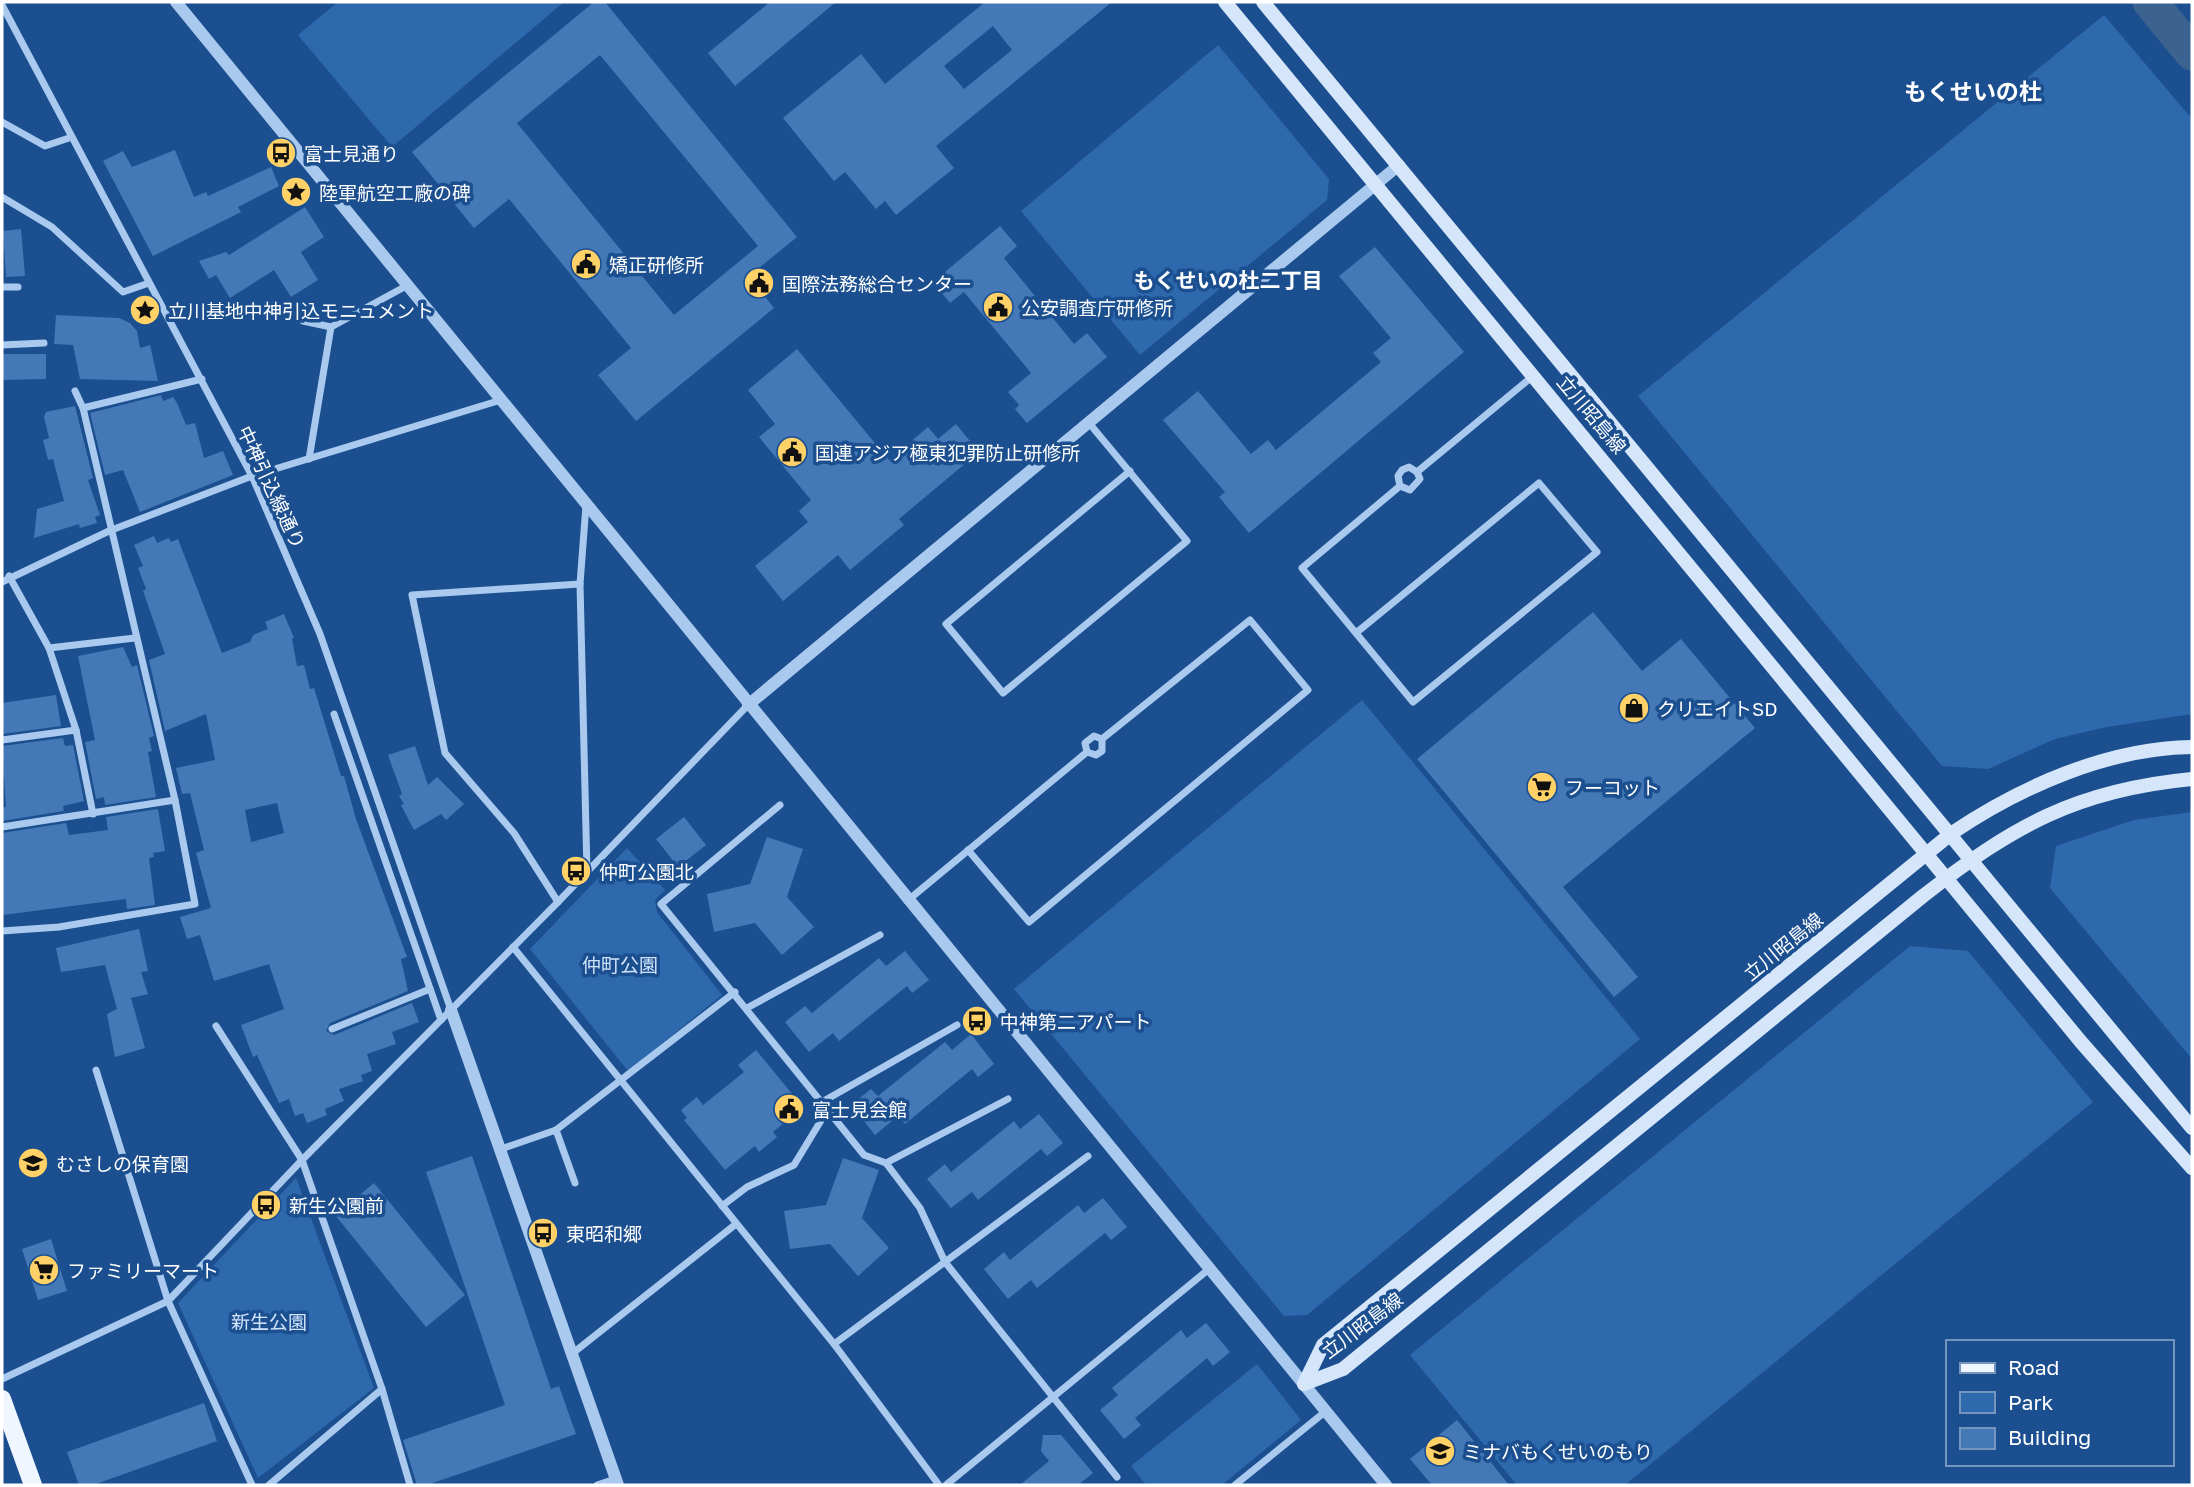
<svg xmlns="http://www.w3.org/2000/svg" width="2194" height="1487" viewBox="0 0 2194 1487" font-family="'Golos Text','Noto Sans JP',sans-serif">
<style>
.green{fill:#2e69ad}
.lines{fill:none;stroke-linecap:round;stroke-linejoin:round}
.river{stroke:#3c6290;stroke-width:35}
.building{fill:#4478b7;fill-rule:evenodd}
.minor{stroke:#a9c9ee;stroke-width:7}
.tertiary{stroke:#a9c9ee;stroke-width:12}
.secondary{stroke:#d6e6fa;stroke-width:14}
.primary{stroke:#f0f6ff;stroke-width:18}
.labels{text-anchor:middle;dominant-baseline:central;stroke-width:7;stroke-linejoin:round;paint-order:stroke}
.poi-label{font-size:19px;fill:#fff;stroke:#1b4f8f;text-anchor:start}
.street-label{font-size:19px;fill:#fff;stroke:#1b4f8f}
.park-label{font-size:19px;fill:#cfe3fa;stroke:#1b4f8f}
.neighbourhood-label{font-size:21px;font-weight:bold;fill:#fff;stroke:#1b4f8f}
.quarter-label{font-size:23px;font-weight:bold;fill:#fff;stroke:#1b4f8f}
</style>
<rect width="100%" height="100%" fill="#1b4f8f"/>
<g class="green">
<path d="M338,2H564L392,147L298,35Z"/>
<path d="M2104,15L2192,119V714L2107,727L2055,739L1988,769L1942,766L1638,396Z"/>
<path d="M1218,45L1329,179L1327,200L1140,355L1021,211Z"/>
<path d="M1362,700L1640,1039L1307,1315L1284,1316L1014,989Z"/>
<path d="M2192,812V1059L2050,888L2056,846L2134,820Z"/>
<path d="M627,848L665,890L655,900L657,912L722,995L628,1071L530,949Z"/>
<path d="M1910,946L1968,951L2093,1102L1625,1485H1517L1410,1355Z"/>
<path d="M296,1178L374,1388L258,1478L178,1303Z"/>
<path d="M1257,1364L1301,1420L1222,1485H1146L1131,1466Z"/>
</g>
<g class="lines">
<path class="river" d="M2150,2L2192,53"/>
</g>
<g class="building">
<path d="M594,2H605L797,237L749,276L774,308L636,421L598,375L631,348L509,199L474,228L412,152ZM600,55L758,246L674,315L517,123Z"/>
<path d="M770,2H836L735,86L708,53Z"/>
<path d="M985,2H1112L936,146L954,168L896,215L885,201L876,209L845,172L834,181L783,118L861,54L885,84ZM993,26L1012,50L964,89L944,66Z"/>
<path d="M175,150L194,197L206,192L208,196L271,167L279,186L238,207L241,212L153,256L103,161L123,151L132,167Z"/>
<path d="M305,207L324,237L301,252L318,280L291,297L274,270L230,298L216,275L209,279L199,261L226,252L229,255Z"/>
<path d="M1000,226L1017,246L1004,258L1074,344L1087,333L1107,357L1027,423L1015,409L1019,405L1008,392L1031,373L964,292L950,303L933,282Z"/>
<path d="M21,229L25,276L6,277L3,231Z"/>
<path d="M1375,247L1464,352L1249,533L1219,497L1225,492L1163,420L1198,391L1251,454L1268,440L1276,450L1381,362L1373,353L1391,338L1339,276Z"/>
<path d="M56,315L119,318L130,323L137,331L140,348L150,345L158,381L80,379L73,345L54,344Z"/>
<path d="M797,349L889,460L928,427L938,439L956,424L979,452L899,519L904,525L850,570L838,555L783,601L755,566L808,522L799,511L811,500L759,437L775,424L748,390Z"/>
<path d="M2,354H46V379L2,380Z"/>
<path d="M161,395L163,401L173,397L177,403L186,425L195,423L204,458L223,451L233,475L140,512L123,470L105,475L90,413Z"/>
<path d="M75,406L93,478L88,480L100,515L95,517L97,523L80,528L79,524L34,538L37,509L64,501L53,459L48,460L43,440L49,438L44,417L46,412Z"/>
<path d="M154,536L157,543L169,538L171,542L178,539L222,653L250,642L253,635L268,629L265,622L284,614L294,638L292,639L297,666L304,665L310,689L314,688L341,776H344L356,819L407,957L401,959L408,991L330,1023L326,1031L334,1035L412,1003L419,1022L392,1032L396,1044L367,1054L372,1071L361,1075L363,1081L339,1089L344,1101L325,1109L327,1115L307,1123L303,1113L295,1116L289,1099L279,1103L257,1055L253,1057L241,1025L284,1009L269,964L214,981L200,935L187,939L180,917L211,908L196,853L204,850L190,793L182,794L176,768L215,760L206,714L165,731L149,660L165,654L143,591L146,589L138,568L143,566L134,545ZM277,803L284,833L251,842L245,810Z"/>
<path d="M1593,612L1642,671L1681,639L1755,728L1563,887L1638,977L1614,997L1417,759Z"/>
<path d="M123,647L132,667L137,665L154,736L149,738L152,751L148,752L156,797L105,805L104,797L96,799L85,742L95,740L78,656Z"/>
<path d="M56,695L61,726L2,734V703Z"/>
<path d="M63,738L65,746L73,745L84,801L63,806L64,811L2,821V807H6L2,746Z"/>
<path d="M415,746L428,785L437,777L464,804L446,820L441,814L414,830L401,805L404,804L399,796L402,794L388,755Z"/>
<path d="M158,809L165,851L153,853L154,857L149,858L155,905L127,909L126,899L3,915L2,833L66,823L69,835L108,830L106,817Z"/>
<path d="M684,817L706,845L678,867L656,839Z"/>
<path d="M767,837L803,849L787,897L814,927L782,955L755,923L714,932L707,894L750,884Z"/>
<path d="M139,929L148,971L141,972L148,994L131,998L145,1048L115,1057L107,1014L117,1009L105,965L61,972L56,948Z"/>
<path d="M905,951L929,980L912,993L907,986L839,1041L833,1033L809,1052L785,1022L805,1006L812,1013L879,958L886,966Z"/>
<path d="M971,1034L994,1064L978,1077L972,1069L905,1124L898,1116L875,1135L851,1105L871,1089L878,1096L945,1042L952,1050Z"/>
<path d="M756,1050L803,1107L773,1132L777,1137L759,1152L755,1146L725,1170L684,1120L687,1118L681,1110L697,1097L703,1105L744,1072L738,1065Z"/>
<path d="M1039,1114L1063,1143L1047,1156L1041,1149L978,1200L972,1192L951,1208L927,1179L945,1164L951,1172L1014,1121L1020,1129Z"/>
<path d="M472,1156L551,1389L559,1386L576,1434L427,1485H417L403,1440L505,1405L426,1172Z"/>
<path d="M843,1158L879,1170L862,1218L889,1248L858,1276L830,1244L790,1249L784,1211L826,1205Z"/>
<path d="M374,1183L465,1295L426,1327L335,1215Z"/>
<path d="M1103,1198L1127,1227L1111,1240L1105,1233L1037,1288L1031,1280L1008,1299L984,1269L1004,1252L1010,1260L1078,1205L1084,1213Z"/>
<path d="M51,1239L67,1291L38,1300L22,1249Z"/>
<path d="M1206,1323L1230,1352L1213,1366L1207,1358L1135,1418L1141,1425L1124,1439L1100,1410L1118,1395L1112,1388L1181,1330L1187,1338Z"/>
<path d="M204,1403L217,1441L93,1485H79L67,1452Z"/>
<path d="M1457,1420L1509,1485H1432L1410,1459Z"/>
<path d="M1043,1435H1061L1093,1473L1078,1485H1020L1049,1461L1041,1451Z"/>
</g>
<g class="lines">
<g class="minor">
<path d="M2,5L252,476L320,634L451,1010"/>
<path d="M2,122L45,146L72,137"/>
<path d="M2,197L52,227L123,292L149,283"/>
<path d="M2,287H18"/>
<path d="M303,321L331,327L408,285"/>
<path d="M2,345L44,343"/>
<path d="M83,408L202,379"/>
<path d="M1089,423L1187,541L1003,693L946,624L1130,471"/>
<path d="M309,459L331,327"/>
<path d="M1417,472L1533,376"/>
<path d="M1400,486L1398,476L1402,470L1409,467L1417,472"/>
<path d="M1400,486L1410,490L1420,479L1417,472"/>
<path d="M586,505L580,584L587,872"/>
<path d="M9,576L49,648L76,730L93,814"/>
<path d="M2,582L109,531L252,476L501,400"/>
<path d="M1356,633L1539,483L1597,552L1413,702L1302,568L1400,486"/>
<path d="M49,648L135,638"/>
<path d="M334,714L441,1020"/>
<path d="M2,740L76,730"/>
<path d="M1087,752L1085,743L1094,736L1102,739"/>
<path d="M1087,752L1096,755L1102,751V739"/>
<path d="M780,805L661,904L864,1155L886,1163L920,1208L945,1262L1117,1477"/>
<path d="M2,827L175,800"/>
<path d="M968,850L1029,922L1308,690L1250,620L1102,739"/>
<path d="M907,901L1087,752"/>
<path d="M558,902L514,833L445,753L412,595L580,584"/>
<path d="M2,931L59,927L195,904L175,800L83,408L75,391"/>
<path d="M513,947L834,1344L939,1485"/>
<path d="M747,1008L880,935"/>
<path d="M216,1026L302,1160L382,1389L410,1485"/>
<path d="M332,1029L430,989"/>
<path d="M96,1070L168,1301L252,1485"/>
<path d="M822,1102L957,1025"/>
<path d="M556,1130L575,1183"/>
<path d="M501,1149L556,1130L735,992"/>
<path d="M886,1163L1008,1099"/>
<path d="M722,1206L747,1187L794,1165L828,1109"/>
<path d="M834,1344L1088,1156"/>
<path d="M573,1353L736,1224"/>
<path d="M2,1379L168,1301L302,1160L558,902L748,705"/>
<path d="M269,1485L382,1389"/>
<path d="M597,1485L615,1479"/>
<path d="M946,1485L1209,1269"/>
<path d="M1235,1485L1326,1411"/>
</g>
<g class="tertiary">
<path d="M176,2C581,495 982,991 1386,1485"/>
<path d="M748,705L1399,165"/>
<path d="M451,1010L618,1485"/>
</g>
<g class="secondary">
<path d="M1225,2L2081,1042L2192,1168"/>
<path d="M1263,2L2192,1128"/>
<path d="M1304,1384L1323,1345L1952,833C2020,787 2108,748 2192,747"/>
<path d="M1304,1384L1343,1369L1923,896C2013,826 2076,790 2192,779"/>
</g>
<path class="primary" d="M2,1399L33,1485"/>
</g>
<defs>
<g id="bus-disc" transform="scale(1.575)"><circle r="9.5" fill="#ffd166" stroke="#1b4f8f"/><path d="M-5-6H5V4H4V6H2V4H-2V6H-4V4H-5ZM-3.5-4V0h7V-4ZM-3.5 1.2v1.5H-2V1.2ZM2 1.2v1.5H3.5V1.2Z" fill="#111"/></g>
<g id="sight-disc" transform="scale(1.575)"><circle r="9.5" fill="#ffd166" stroke="#1b4f8f"/><path d="M0-6L1.8-2.2L6-1.7L2.9 1.2L3.7 5.4L0 3.3L-3.7 5.4L-2.9 1.2L-6-1.7L-1.8-2.2Z" fill="#111"/></g>
<g id="civic-disc" transform="scale(1.575)"><circle r="9.5" fill="#ffd166" stroke="#1b4f8f"/><path d="M-.6-6.5H3V-4.5H.6V-3L4-1V1h2V6H-6V1h2V-1L-.6-3ZM-1.2 2.5V6h2.4V2.5Z" fill="#111"/></g>
<g id="shop-disc" transform="scale(1.575)"><circle r="9.5" fill="#ffd166" stroke="#1b4f8f"/><path d="M-5-2.5h2.3a2.7 3.5 0 0 1 5.4 0H5L5.5 6h-11ZM-1.5-2.5h3a1.5 2.3 0 0 0-3 0Z" fill="#111"/></g>
<g id="supermarket-disc" transform="scale(1.575)"><circle r="9.5" fill="#ffd166" stroke="#1b4f8f"/><path d="M-6-5.5h2.5l.6 2H6L4.5 2H-2.5L-4.4-4H-6ZM-1.5 3.2a1.3 1.3 0 1 0 .1 0ZM3 3.2a1.3 1.3 0 1 0 .1 0Z" fill="#111"/></g>
<g id="school-disc" transform="scale(1.575)"><circle r="9.5" fill="#ffd166" stroke="#1b4f8f"/><path d="M0-5L7-2L0 1L-7-2ZM-4 1L0 2.5L4 1V4Q0 6-4 4Z" fill="#111"/></g>
</defs>
<g fill-rule="evenodd">
<use href="#bus-disc" x="281" y="153"/>
<use href="#sight-disc" x="296" y="192"/>
<use href="#civic-disc" x="586" y="264"/>
<use href="#civic-disc" x="759" y="283"/>
<use href="#civic-disc" x="998" y="307"/>
<use href="#sight-disc" x="145" y="310"/>
<use href="#civic-disc" x="792" y="452"/>
<use href="#shop-disc" x="1634" y="708"/>
<use href="#supermarket-disc" x="1542" y="787"/>
<use href="#bus-disc" x="576" y="871"/>
<use href="#bus-disc" x="977" y="1021"/>
<use href="#civic-disc" x="789" y="1109"/>
<use href="#school-disc" x="33" y="1163"/>
<use href="#bus-disc" x="266" y="1205"/>
<use href="#bus-disc" x="543" y="1233"/>
<use href="#supermarket-disc" x="44" y="1270"/>
<use href="#school-disc" x="1440" y="1451"/>
</g>
<g class="labels">
<g class="poi-label">
<text x="304" y="153">富士見通り</text>
<text x="319" y="192">陸軍航空工廠の碑</text>
<text x="609" y="264">矯正研修所</text>
<text x="782" y="283">国際法務総合センター</text>
<text x="1021" y="307">公安調査庁研修所</text>
<text x="168" y="310">立川基地中神引込モニュメント</text>
<text x="815" y="452">国連アジア極東犯罪防止研修所</text>
<text x="1657" y="708">クリエイトSD</text>
<text x="1565" y="787">フーコット</text>
<text x="599" y="871">仲町公園北</text>
<text x="1000" y="1021">中神第二アパート</text>
<text x="812" y="1109">富士見会館</text>
<text x="56" y="1163">むさしの保育園</text>
<text x="289" y="1205">新生公園前</text>
<text x="566" y="1233">東昭和郷</text>
<text x="67" y="1270">ファミリーマート</text>
<text x="1463" y="1451">ミナバもくせいのもり</text>
</g>
<g class="street-label">
<text transform="translate(1592 414) rotate(50)">立川昭島線</text>
<text transform="translate(272 487) rotate(65)">中神引込線通り</text>
<text transform="translate(1783 946) rotate(-39)">立川昭島線</text>
<text transform="translate(1362 1325) rotate(-37)">立川昭島線</text>
</g>
<g class="park-label">
<text x="620" y="964">仲町公園</text>
<text x="269" y="1321">新生公園</text>
</g>
<g class="neighbourhood-label">
<text x="1228" y="280">もくせいの杜二丁目</text>
</g>
<g class="quarter-label">
<text x="1973" y="91">もくせいの杜</text>
</g>
</g>
<rect width="2194" height="1487" fill="none" stroke="#ffffff" stroke-width="7"/>
<rect x="1946" y="1340" width="228" height="126" fill="#1b4f8f" stroke="#7695bc" stroke-width="2"/>
<rect x="1960" y="1363" width="35" height="10" fill="#f0f6ff" stroke="#7695bc" stroke-width="2"/>
<text x="2008" y="1375" font-size="21" fill="#ffffff">Road</text>
<rect x="1960" y="1392" width="35" height="21" fill="#2e69ad" stroke="#7695bc" stroke-width="2"/>
<text x="2008" y="1410" font-size="21" fill="#ffffff">Park</text>
<rect x="1960" y="1428" width="35" height="21" fill="#4478b7" stroke="#7695bc" stroke-width="2"/>
<text x="2008" y="1445" font-size="21" fill="#ffffff">Building</text>
</svg>
